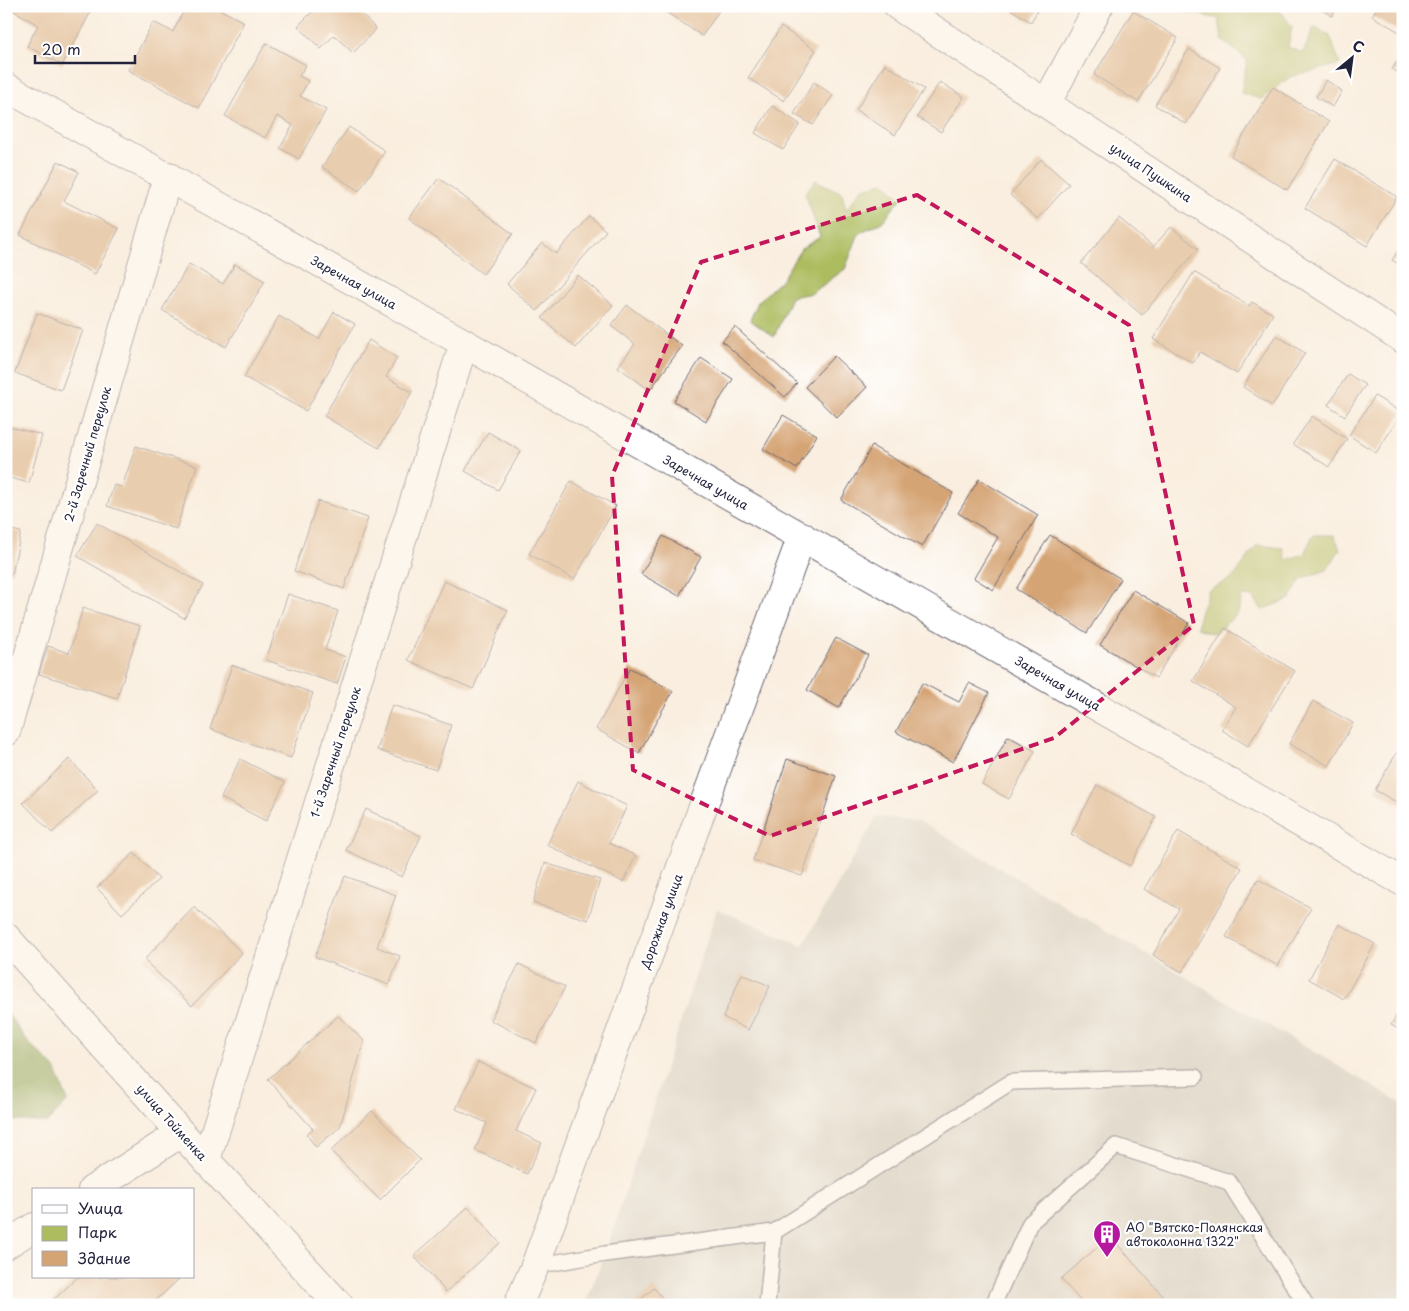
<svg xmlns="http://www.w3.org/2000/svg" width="1409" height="1311" viewBox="0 0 1409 1311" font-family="'Playpen Sans',sans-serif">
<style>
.industrial{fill:#c8c4b8}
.green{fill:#adbc5e;stroke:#686f4c}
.forest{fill:#8aa455;stroke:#566348}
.building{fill:#d5a474}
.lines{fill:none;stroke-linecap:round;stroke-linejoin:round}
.service-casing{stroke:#6d6974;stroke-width:18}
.minor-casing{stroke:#6d6974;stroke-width:30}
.tertiary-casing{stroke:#6d6974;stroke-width:30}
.service{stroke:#fff;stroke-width:15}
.minor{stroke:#fff;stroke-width:28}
.tertiary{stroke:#fff;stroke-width:28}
.marked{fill:none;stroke:#c2185b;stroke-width:4;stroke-dasharray:10 6;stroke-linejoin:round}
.labels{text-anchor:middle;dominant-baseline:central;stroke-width:4.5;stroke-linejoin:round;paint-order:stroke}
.street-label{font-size:12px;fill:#22223b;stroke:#fff}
.poi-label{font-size:12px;fill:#22223b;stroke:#fff;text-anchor:start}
</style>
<rect width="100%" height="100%" fill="#fff"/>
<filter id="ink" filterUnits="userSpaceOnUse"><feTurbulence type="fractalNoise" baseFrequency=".02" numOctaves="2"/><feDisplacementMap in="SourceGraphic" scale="10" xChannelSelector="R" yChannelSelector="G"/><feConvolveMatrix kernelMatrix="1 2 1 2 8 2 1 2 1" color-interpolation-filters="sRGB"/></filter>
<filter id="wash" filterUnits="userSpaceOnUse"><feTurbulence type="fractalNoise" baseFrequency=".0096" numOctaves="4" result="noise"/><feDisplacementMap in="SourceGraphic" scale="20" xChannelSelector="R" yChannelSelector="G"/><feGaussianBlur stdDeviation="1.12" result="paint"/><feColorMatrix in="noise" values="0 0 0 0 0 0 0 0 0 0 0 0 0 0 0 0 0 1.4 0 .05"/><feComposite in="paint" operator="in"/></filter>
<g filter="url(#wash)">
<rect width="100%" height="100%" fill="#f9eedf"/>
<path class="industrial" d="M877,816L919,821L1403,1104V1305H585L605,1254L717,909L803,945Z"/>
<g class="green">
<path d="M1188,6H1277L1292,27L1288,47L1303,53L1314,27L1330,36L1340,64L1290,77L1261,99L1241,93L1247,60L1222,40L1219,19L1188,12Z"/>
<path d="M815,180L842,193L846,210L861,189L884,182L901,199L882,222L859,233L845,269L812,293L791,297L774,337L750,320L758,302L782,279L801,249L820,237L805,193Z"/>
<path d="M1313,535H1334L1340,549L1327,570L1301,579L1290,599L1262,610L1253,597L1242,596L1238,613L1215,634L1197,628C1198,615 1205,603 1208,590L1233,578L1257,545L1283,548L1286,560L1304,554Z"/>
</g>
<path class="forest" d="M6,1011L28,1042L55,1068L68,1101L47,1123L6,1120Z"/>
<g id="blocks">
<g class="building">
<path d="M6,6H94L62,65L27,46L38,25Z"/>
<path d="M186,6H213L244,22L199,108L128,70L153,22L173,32Z"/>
<path d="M318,6H354L376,29L353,53L334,35L321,49L298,26Z"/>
<path d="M657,6H722L702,36Z"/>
<path d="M1005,6H1040L1031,22Z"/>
<path d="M1316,6H1339L1332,16Z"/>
<path d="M1378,6H1403V34L1372,16Z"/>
<path d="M1133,11L1178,38L1138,102L1094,75Z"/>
<path d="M781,27L816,50L784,101L748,78Z"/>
<path d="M266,43L306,65L299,76L308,81L300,96L326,110L299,159L280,148L293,125L277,116L265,138L225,116Z"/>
<path d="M1189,49L1220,68L1186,124L1155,105Z"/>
<path d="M1403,54V76L1392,69Z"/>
<path d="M885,64L924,89L895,135L856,110Z"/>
<path d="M1326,80L1342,91L1333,107L1316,97Z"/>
<path d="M814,82L833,95L813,125L794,114Z"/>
<path d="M940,82L964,97L941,132L917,117Z"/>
<path d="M1273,87L1329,122L1287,190L1231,156Z"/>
<path d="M772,106L800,124L783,150L755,133Z"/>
<path d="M349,127L385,151L359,191L322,167Z"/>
<path d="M1041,159L1069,184L1038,219L1010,195Z"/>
<path d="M1335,159L1397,197L1367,246L1305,208Z"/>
<path d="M58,161L79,172L64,201L119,229L95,274L20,235Z"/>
<path d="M439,178L513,234L483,274L409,218Z"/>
<path d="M589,216L606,231L537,311L507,284L542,243L556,254Z"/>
<path d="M1119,218L1153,247L1171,227L1198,249L1142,315L1081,263Z"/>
<path d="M1403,243V267L1392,260Z"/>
<path d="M189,264L223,284L235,264L265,281L226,347L162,310Z"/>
<path d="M1194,272L1249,306L1252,302L1273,314L1237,374L1200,352L1193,363L1153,339Z"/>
<path d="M578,275L613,305L576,348L542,318Z"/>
<path d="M627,305L682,346L650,390L618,367L635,344L611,326Z"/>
<path d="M334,312L355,324L306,411L244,377L279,316L319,339Z"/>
<path d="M37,313L83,330L61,390L15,373Z"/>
<path d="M735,327L797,383L785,397L722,341Z"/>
<path d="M1276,335L1305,353L1272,406L1243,387Z"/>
<path d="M369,340L397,358L386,377L412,392L379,448L324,416Z"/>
<path d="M834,356L867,387L837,418L805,387Z"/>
<path d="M701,358L733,379L706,421L674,401Z"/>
<path d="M1348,374L1365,385L1345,416L1328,405Z"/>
<path d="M1375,396L1402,413L1376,453L1349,435Z"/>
<path d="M783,415L817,435L797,469L763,449Z"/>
<path d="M1312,416L1347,439L1329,467L1293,444Z"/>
<path d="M6,426L42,435L29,483L6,477Z"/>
<path d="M488,432L521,451L498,490L465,471Z"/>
<path d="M136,446L197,466L176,529L107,506L114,485L122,487Z"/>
<path d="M872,446L953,493L922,547L841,500Z"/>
<path d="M979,479L1038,515L993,590L974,578L998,537L958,513Z"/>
<path d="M571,481L616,506L574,579L529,554Z"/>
<path d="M318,501L368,518L344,589L294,571Z"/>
<path d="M97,523L203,585L184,618L77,556Z"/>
<path d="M6,529L21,532L12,574L6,573Z"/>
<path d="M1050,535L1121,579L1087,633L1016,589Z"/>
<path d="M663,536L701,557L679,596L641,574Z"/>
<path d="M444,581L508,610L473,689L408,660Z"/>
<path d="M1133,590L1189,623L1156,678L1100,645Z"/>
<path d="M288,594L338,611L325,650L346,657L337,684L266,660Z"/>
<path d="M83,608L140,626L117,698L39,674L48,646L69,653Z"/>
<path d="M1225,628L1295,671L1248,746L1222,730L1236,707L1193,681Z"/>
<path d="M836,638L868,655L839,708L807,690Z"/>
<path d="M232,665L313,693L291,758L210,729Z"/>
<path d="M630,668L673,691L639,753L596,729Z"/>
<path d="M922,683L959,702L969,683L989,693L953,762L896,732Z"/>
<path d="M1313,701L1353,723L1329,766L1289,744Z"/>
<path d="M392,705L451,725L436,770L377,750Z"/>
<path d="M1008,736L1035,751L1009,799L982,784Z"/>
<path d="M1403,742V806L1375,790Z"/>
<path d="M69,759L98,790L52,833L23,803Z"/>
<path d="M240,759L285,782L266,821L221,798Z"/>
<path d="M787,759L836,776L802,876L753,860Z"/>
<path d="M578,781L627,806L609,843L636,856L623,882L547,845Z"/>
<path d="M1097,785L1156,817L1130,866L1071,834Z"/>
<path d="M366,809L421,836L402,877L346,850Z"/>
<path d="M1178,831L1242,868L1182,972L1153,955L1179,909L1144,889Z"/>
<path d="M134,853L159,879L122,914L97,888Z"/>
<path d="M545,863L600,880L588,920L533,903Z"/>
<path d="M345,876L396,895L377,947L400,956L389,985L315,957Z"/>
<path d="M1258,879L1311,908L1278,966L1226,937Z"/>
<path d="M194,907L242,953L192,1006L144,960Z"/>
<path d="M1339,924L1375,944L1344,999L1309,979Z"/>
<path d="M519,964L565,987L536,1043L490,1020Z"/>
<path d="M742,974L770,986L748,1030L723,1017Z"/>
<path d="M1403,1004V1031L1391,1025Z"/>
<path d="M338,1016L364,1041L340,1127L316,1147L306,1134L313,1129L268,1079Z"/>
<path d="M478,1062L536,1088L516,1131L542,1143L527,1174L475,1150L487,1123L456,1109Z"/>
<path d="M372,1111L420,1160L380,1200L331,1151Z"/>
<path d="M468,1207L500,1243L446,1292L414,1256Z"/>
<path d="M1110,1236L1171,1305H1084L1061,1279Z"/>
<path d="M78,1277H177L179,1279L151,1305H48Z"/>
<path d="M654,1288L668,1305H634Z"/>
</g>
</g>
</g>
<g filter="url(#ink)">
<use href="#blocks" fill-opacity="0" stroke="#6d6974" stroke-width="1"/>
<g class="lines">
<g class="service-casing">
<g id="service">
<path d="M535,1266L605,1254L774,1232L1011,1082L1195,1077"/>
<path d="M767,1305L774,1232"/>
<path d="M993,1305L1030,1223L1116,1146L1229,1182L1306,1305"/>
</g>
</g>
<g class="minor-casing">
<g id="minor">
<path d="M898,6L1403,339"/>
<path d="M6,87L464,343L1403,882"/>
<path d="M1047,102L1099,6"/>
<path d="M6,732L168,176"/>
<path d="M206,1160L464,343"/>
<path d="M92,1190L181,1133"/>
<path d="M6,1245L34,1227"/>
<path d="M518,1305L535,1266L802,536"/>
</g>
</g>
<g class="tertiary-casing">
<path id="tertiary" d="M6,937L181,1133L339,1305"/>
</g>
<use href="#service" class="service"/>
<use href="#minor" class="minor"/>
<use href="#tertiary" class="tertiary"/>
</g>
</g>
<path d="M0 0H1409V1311H0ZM917,195L1129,325L1194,625L1054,738L770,836L633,770L612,476L701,262Z" fill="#f9eedf" fill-opacity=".55" fill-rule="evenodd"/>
<path class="marked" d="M917,195L1129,325L1194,625L1054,738L770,836L633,770L612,476L701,262Z"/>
<defs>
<g id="building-pin" transform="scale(1.4375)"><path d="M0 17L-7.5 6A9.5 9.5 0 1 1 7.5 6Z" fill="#b5179e" stroke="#fff"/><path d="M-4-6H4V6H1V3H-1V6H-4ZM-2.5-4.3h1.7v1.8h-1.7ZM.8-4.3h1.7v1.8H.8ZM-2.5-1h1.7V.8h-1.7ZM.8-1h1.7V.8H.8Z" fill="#fff"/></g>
</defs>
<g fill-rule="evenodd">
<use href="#building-pin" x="1107" y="1234"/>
</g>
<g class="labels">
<g class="street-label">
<text transform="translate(1151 172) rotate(34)">улица Пушкина</text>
<text transform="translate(354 282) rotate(29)">Заречная улица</text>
<text transform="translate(87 454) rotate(-74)">2-й Заречный переулок</text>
<text transform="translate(706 482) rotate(30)">Заречная улица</text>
<text transform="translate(1058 683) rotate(30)">Заречная улица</text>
<text transform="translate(335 752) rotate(-72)">1-й Заречный переулок</text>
<text transform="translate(661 921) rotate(-70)">Дорожная улица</text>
<text transform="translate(172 1122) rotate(48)">улица Тойменка</text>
</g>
<g class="poi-label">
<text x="1126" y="1227">АО "Вятско-Полянская<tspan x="1126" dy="14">автоколонна 1322"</tspan></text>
</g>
</g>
<rect width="1409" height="1311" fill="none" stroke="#fff" stroke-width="25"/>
<rect x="32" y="1188" width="162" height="90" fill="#ffffff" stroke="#a7a7b1"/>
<rect x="42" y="1205" width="25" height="8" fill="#ffffff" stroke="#a7a7b1"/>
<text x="78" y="1214" font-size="15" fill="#22223b">Улица</text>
<rect x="42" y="1226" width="25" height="15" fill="#adbc5e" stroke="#a7a7b1"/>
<text x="78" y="1238" font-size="15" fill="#22223b">Парк</text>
<rect x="42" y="1251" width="25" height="15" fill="#d5a474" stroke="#a7a7b1"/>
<text x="78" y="1264" font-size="15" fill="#22223b">Здание</text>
<g transform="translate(1352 58) rotate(29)" stroke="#ffffff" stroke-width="4" paint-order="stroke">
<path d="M0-4L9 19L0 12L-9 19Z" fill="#22223b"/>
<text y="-8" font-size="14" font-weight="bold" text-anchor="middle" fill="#22223b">С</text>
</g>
<path d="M35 55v8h100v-8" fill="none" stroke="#22223b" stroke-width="2.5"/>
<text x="42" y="55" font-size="15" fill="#22223b" stroke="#ffffff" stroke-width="4" paint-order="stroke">20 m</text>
</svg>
